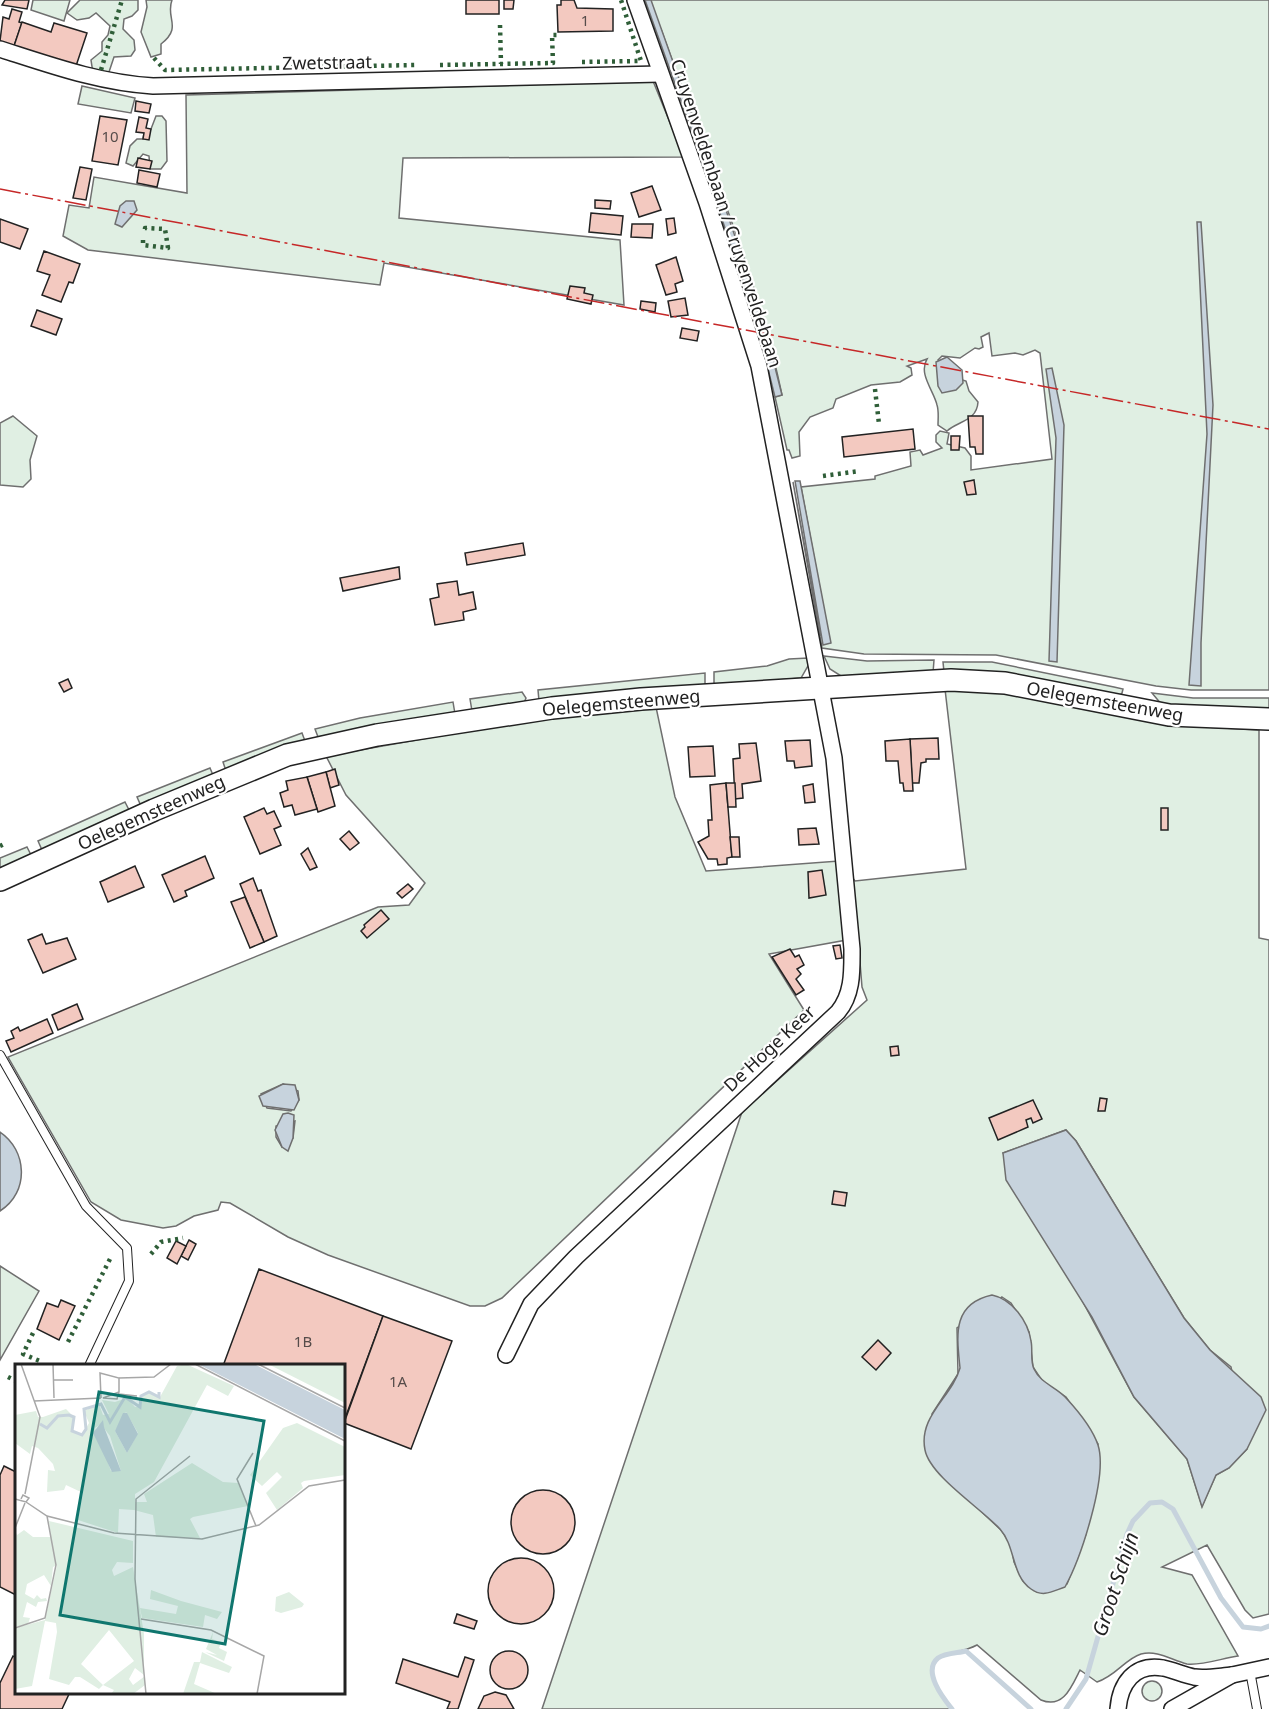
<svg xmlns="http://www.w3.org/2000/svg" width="1269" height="1709" viewBox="0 0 1269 1709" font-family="'Noto Sans',sans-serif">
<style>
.green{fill:#e0efe3;stroke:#6f6f6f;stroke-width:1.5;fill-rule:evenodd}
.water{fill:#c7d3dd;stroke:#6f6f6f;stroke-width:1.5}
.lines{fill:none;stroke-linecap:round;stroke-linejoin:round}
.stream{stroke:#c7d3dd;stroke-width:5}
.building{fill:#f3c9c0;stroke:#222;stroke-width:1.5}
.lane-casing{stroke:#222;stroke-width:10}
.street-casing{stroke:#222;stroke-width:18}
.secondary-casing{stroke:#222;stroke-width:24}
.lane{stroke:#fff;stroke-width:8}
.street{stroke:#fff;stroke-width:15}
.secondary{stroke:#fff;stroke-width:21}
.hedge{stroke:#2f5e38;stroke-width:4.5;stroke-dasharray:3 4.5;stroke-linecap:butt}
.power{stroke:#c62828;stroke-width:1.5;stroke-dasharray:21 4.5 3 4.5;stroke-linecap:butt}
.labels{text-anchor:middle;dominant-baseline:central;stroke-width:4.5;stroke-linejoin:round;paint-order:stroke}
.number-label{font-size:15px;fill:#564c4a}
.street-label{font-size:18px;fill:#222;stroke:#fff}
.water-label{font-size:20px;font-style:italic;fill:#222;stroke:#fff}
.inset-river{fill:none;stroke:#c7d3dd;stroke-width:3}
.inset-road{fill:none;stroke:#a7a7a7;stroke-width:1.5}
.view{fill:#0f766e;fill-opacity:0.15;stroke:#0f766e;stroke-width:3}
.inset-edge{fill:none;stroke:#222;stroke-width:3}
</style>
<rect width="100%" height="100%" fill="#fff"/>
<g class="green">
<path d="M33,0H70L64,21L31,10Z"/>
<path d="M80,0H138V10L132,16L124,19L123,29L134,40L135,50L131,56L114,57L108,75L93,73L91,60L102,51V42L108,35L110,26L96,13L89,18L77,20L67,13Z"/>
<path d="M146,0H172C165,18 183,27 161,44V54L151,57L141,32L147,7Z"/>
<path d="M632,0H1269V690H1191L1156,686L996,655L864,654L822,648L793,482L821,635L826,643H830L801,487L875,479V476L911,466L910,452L920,450L923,455L942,448L936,442V435L940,431L949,433L947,444L965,448L971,456V470L1052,459L1040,353L1035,350L1023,355L1015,353L992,356L989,333L981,337L983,347L979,349L975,348L960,358L942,356L938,360L959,379L966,381L969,391L978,402C977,421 958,421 947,431L938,425C938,419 939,411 937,405C934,391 918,374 927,359L907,366L911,368L912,375L900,382L871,385L836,399L833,408L810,417L799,432L800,456L792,458L789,450H787L775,397L782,395C756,269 703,149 661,29L648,28Z"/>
<path d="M653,81L684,157L403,158L399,218L620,240L624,305L384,263L380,285L88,250L63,236L69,205L89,208L94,177L187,193L186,95Z"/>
<path d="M82,86L135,98L131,113L78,104Z"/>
<path d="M156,116H162L166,121L167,161L161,169H150L149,156L143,154L133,166L126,163L130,146L137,139H143L144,133L151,129Z"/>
<path d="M13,416L37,436L30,460L31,479L23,487L0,485V423Z"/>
<path d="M824,656L867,661L934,660L933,673L841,676L830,669Z"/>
<path d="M808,658L809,664L801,678L714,685V672L767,666L789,659Z"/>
<path d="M943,662H992L1114,687L1123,689L1122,693L1118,697L944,672Z"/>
<path d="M705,673V686L539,701L538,690Z"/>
<path d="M945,689L994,691L1170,725L1259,730V938L1269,940V1614L1253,1618L1245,1610L1207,1545L1162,1567L1192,1575L1238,1656C1223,1658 1201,1666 1187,1664C1171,1660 1158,1650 1141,1654C1125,1659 1116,1676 1097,1682L1080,1670C1071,1688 1063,1709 1041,1700L977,1645C966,1651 954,1652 942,1656C919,1665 944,1698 952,1709H542L742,1112L867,1000L862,987L858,938L769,954L804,1010L502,1298L485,1306H470L328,1255L288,1237L230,1203L221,1202L218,1210L194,1216L176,1226L163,1228L121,1220L91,1202L8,1057L378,907L409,905L425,883L346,795L326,756L536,719L656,707L675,797L706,871L839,861L855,881L966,869ZM283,1084L298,1091L299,1100L291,1111L267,1108L261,1094ZM295,1121L293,1138L282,1147L276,1137V1126ZM1066,1130L1076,1141L1184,1318L1210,1350L1231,1367L1247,1449L1229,1468L1216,1475L1202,1506L1187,1459L1134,1397L1003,1153ZM1002,1297L1011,1303L1029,1332L1033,1367L1043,1382L1066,1397L1098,1444L1086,1534L1067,1584L1057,1589L1037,1592L1023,1581L1014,1562L1011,1544L1001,1530L941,1474L932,1414L958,1374L957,1328Z"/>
<path d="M522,692L526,698L524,703L472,711L470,699Z"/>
<path d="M1152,693L1193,698H1269V711L1162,705Z"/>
<path d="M453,702L455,714L318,737L315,729L360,718Z"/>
<path d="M302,733L305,741L226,771L223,762Z"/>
<path d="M210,768L213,775L141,806L137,797Z"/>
<path d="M125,802L129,810L42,850L38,841Z"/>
<path d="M27,847L31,855L0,869V858Z"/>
<path d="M0,1266L39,1291L0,1360Z"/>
<circle cx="1152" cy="1691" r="10"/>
</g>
<g class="water">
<path d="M645,0H651L704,149L699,151Z"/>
<path d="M716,181L761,312L782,395L775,397L754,313L711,187Z"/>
<path d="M126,201H134L137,210L122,227L115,224L120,206Z"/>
<path d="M1197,222H1201L1213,405L1201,643V686L1189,685L1207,434Z"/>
<path d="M947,357L962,370L963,383L956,390L942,393L938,386L936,362Z"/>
<path d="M1052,368L1064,425L1057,662L1049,661L1056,438L1046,369Z"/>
<path d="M795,481H800L831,643L823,645Z"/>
<path d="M283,1084L295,1085L299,1100L294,1110L263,1106L259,1096Z"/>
<path d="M288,1113L294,1115L293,1138L288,1151L282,1147L275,1130L283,1114Z"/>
<path d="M1066,1130L1076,1141L1184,1318L1210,1350L1261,1397L1266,1410L1247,1449L1229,1468L1216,1475L1202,1507L1187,1459L1134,1397L1092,1317L1006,1180L1003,1153Z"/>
<path d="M0,1132C27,1150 30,1192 0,1211Z"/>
<path d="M992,1295C1012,1299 1028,1321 1031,1341C1033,1350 1030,1361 1034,1369C1041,1384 1057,1387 1067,1399C1078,1411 1093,1430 1098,1445C1108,1476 1081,1558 1065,1587C1053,1591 1043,1598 1031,1589C1011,1575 1016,1547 1000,1529C982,1509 930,1476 925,1450C918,1416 952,1397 960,1368C957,1337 951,1304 992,1295Z"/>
</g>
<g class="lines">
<g class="stream">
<path d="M952,1709C943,1698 922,1671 938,1658C945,1653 958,1653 966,1651L1031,1709"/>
<path d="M1066,1709L1086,1679L1127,1534L1133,1521L1150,1503L1162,1502L1173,1509L1221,1598L1243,1627L1261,1629L1269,1626"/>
</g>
</g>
<g class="building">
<path d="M5,0H29L27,9L2,5Z"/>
<rect x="466" y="0" width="33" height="14"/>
<path d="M504,0H514L513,9H504Z"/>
<path d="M561,0H574L577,8L613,9V31L558,32L557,5H561Z"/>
<path d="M12,9L22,12L19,22L22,23L14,46L0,41L3,17L9,19Z"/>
<path d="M22,22L51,32L54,23L87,33L76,66L14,46Z"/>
<path d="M136,101L151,104L149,113L135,111Z"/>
<path d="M100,116L127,120L118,165L92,161Z"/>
<path d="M139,117L148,119L146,128L151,129L149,140L143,139L144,133L136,132Z"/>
<path d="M138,158L152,161L150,169L136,167Z"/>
<path d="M80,167L92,169L86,200L73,198Z"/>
<path d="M139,170L160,174L157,187L137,183Z"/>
<path d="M652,186L661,210L639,217L631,193Z"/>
<path d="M595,200L611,201L610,209L595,208Z"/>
<path d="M591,213L623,216L621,235L589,232Z"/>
<path d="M674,218L676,233L668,235L666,219Z"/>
<path d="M0,219L28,229L20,249L0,242Z"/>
<path d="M632,224H653L652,238L631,237Z"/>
<path d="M44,251L80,264L73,283L69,282L61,302L42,295L50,275L37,271Z"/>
<path d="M676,257L683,281L675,284L677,292L666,295L656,265Z"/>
<path d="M570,286L585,288L584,293L593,295L591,304L567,299Z"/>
<path d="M685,298L688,315L671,317L668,301Z"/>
<path d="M641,301L656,303L655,312L640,309Z"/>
<path d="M37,310L62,319L56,335L31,326Z"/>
<path d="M682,328L699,331L697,341L680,338Z"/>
<path d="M968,416H983V454H976L975,447H970Z"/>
<path d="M913,429L915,449L844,457L842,437Z"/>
<path d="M951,436H960L959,450H951Z"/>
<path d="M974,480L976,494L967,495L964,482Z"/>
<path d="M523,543L525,555L467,565L465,553Z"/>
<path d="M399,567L400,579L343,591L340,578Z"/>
<path d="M457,581L459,595L473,592L476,609L463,612L464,620L435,625L430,599L439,597L437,584Z"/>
<path d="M68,679L72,688L64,692L59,683Z"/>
<path d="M938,738L939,759H926V762L921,763L919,783H912L910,739Z"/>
<path d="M910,739L913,791H904L903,783H900L898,761H886L885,741Z"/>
<path d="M810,740L812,766L795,768L794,761H787L785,741Z"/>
<path d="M756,743L761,781L742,784L743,798L735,799L733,759L740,758L739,744Z"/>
<path d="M713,746L715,776L690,777L688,747Z"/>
<path d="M335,769L339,785L330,788L326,772Z"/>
<path d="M326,772L335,806L318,812L307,777Z"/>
<path d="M307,777L317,809L295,815L292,805L284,807L280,793L288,790L286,781Z"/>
<path d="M726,783L732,857L727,858V864L718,865L717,859H708L698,842L709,836L708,820H712L710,785Z"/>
<path d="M726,783H735L736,807H728Z"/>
<path d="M813,784L815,802L805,803L803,786Z"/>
<path d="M264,808L267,814L274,811L281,826L274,829L281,845L260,854L244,817Z"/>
<rect x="1161" y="808" width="7" height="22"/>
<path d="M816,828L819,844L799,845L798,829Z"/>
<path d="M349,831L359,843L350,850L340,839Z"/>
<path d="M730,837H739L740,857H732Z"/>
<path d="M308,848L317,867L310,870L301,854Z"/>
<path d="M205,856L214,878L185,891L187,896L174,902L162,875Z"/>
<path d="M135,866L144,887L108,902L100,882Z"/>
<path d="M822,870L826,895L809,898L808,872Z"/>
<path d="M253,878L258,891L261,890L277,936L264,942L240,884Z"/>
<path d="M408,884L413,889L402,898L397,893Z"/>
<path d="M245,897L264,942L250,948L231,902Z"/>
<path d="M381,910L389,919L367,938L361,931L365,927L364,925Z"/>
<path d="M42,934L46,944L67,938L76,959L43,973L28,940Z"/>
<path d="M840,945L842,958L836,959L833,946Z"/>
<path d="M790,949L795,957L799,955L804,965L797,969L801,974L796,979L804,990L796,995L772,957Z"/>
<path d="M77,1004L83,1019L58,1030L52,1015Z"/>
<path d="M47,1019L53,1033L11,1052L6,1041L14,1038L11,1031L18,1027L20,1031Z"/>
<path d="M898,1046L899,1055L891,1056L890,1047Z"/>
<path d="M1100,1098L1107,1099L1105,1111H1098Z"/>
<path d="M1033,1100L1042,1119L1033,1123L1031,1118L1026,1120L1028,1127L998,1140L989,1118Z"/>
<path d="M834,1191L847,1193L845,1206L832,1204Z"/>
<path d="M189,1240L196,1244L188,1260L181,1256Z"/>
<path d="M176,1241L186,1246L177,1264L167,1258Z"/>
<path d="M259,1269L383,1316L344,1421V1366H223Z"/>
<path d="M61,1300L75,1306L59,1340L37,1329L47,1303L58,1307Z"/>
<path d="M383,1316L452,1341L411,1449L344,1423Z"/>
<path d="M878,1340L891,1353L876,1370L862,1357Z"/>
<path d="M4,1466L16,1472V1595L0,1587V1475Z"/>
<circle cx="543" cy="1522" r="32"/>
<circle cx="521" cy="1591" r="33"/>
<path d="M457,1614L477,1621L474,1629L454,1623Z"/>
<circle cx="509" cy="1670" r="19"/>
<path d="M13,1656L16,1658V1692H70L62,1709H0V1683Z"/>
<path d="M465,1657L474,1660L458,1709H447L450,1702L396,1683L403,1659L458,1677Z"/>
<path d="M495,1692L506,1695L514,1709H478L484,1696Z"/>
</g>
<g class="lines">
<g class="lane-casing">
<g id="lane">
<path d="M0,1055L86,1206L127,1248L129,1281L89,1366"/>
<path d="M1250,1671L1257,1709"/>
</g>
</g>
<g class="street-casing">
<g id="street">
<path d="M0,49C50,65 100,83 153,86L660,74"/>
<path d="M506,1355L531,1304L576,1257L838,1012C853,994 852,971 852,949L834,758L759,366L707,203L635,0"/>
<path d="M1232,1675L1269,1667"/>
<path d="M1118,1709C1120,1684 1134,1663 1163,1668C1173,1670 1184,1675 1194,1677C1206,1679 1220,1676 1232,1675L1172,1709"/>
</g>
</g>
<g class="secondary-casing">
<path id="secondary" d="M0,880L154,810L287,755L377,735L552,708L641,699L951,680L1005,683L1169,715L1269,719"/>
</g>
<use href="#lane" class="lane"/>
<use href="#street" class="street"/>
<use href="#secondary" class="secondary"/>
<g class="hedge">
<path d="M500,25L501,64"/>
<path d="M154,58L165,70L417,65"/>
<path d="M582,62L641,61L621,0"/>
<path d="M440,65L553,63L552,35H559"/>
<path d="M101,70L122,0"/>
<path d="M143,240V245L168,248L165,229L145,228V233"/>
<path d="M875,389L879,424"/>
<path d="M823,476L860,471"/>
<path d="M0,846L6,843"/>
<path d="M151,1254L161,1242L183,1238"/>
<path d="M33,1333L23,1354L42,1362"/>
<path d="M68,1342L112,1255"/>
<path d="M8,1377L16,1381"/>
</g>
<path class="power" d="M0,189L1269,429"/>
</g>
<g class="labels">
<g class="number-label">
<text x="585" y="20">1</text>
<text x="110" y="136">10</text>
<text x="303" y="1341">1B</text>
<text x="398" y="1381">1A</text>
</g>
<g class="street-label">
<text transform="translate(327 62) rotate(-1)">Zwetstraat</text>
<text transform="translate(727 213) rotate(72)">Cruyenveldenbaan / Cruyenveldebaan</text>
<text transform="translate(1105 701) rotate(10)">Oelegemsteenweg</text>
<text transform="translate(621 702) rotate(-5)">Oelegemsteenweg</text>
<text transform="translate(151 812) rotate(-24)">Oelegemsteenweg</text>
<text transform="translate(769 1048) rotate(-43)">De Hoge Keer</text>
</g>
<g class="water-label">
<text transform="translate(1115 1584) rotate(-72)">Groot Schijn</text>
</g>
</g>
<g transform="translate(15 1364)">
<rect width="330" height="330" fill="#fff"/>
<path d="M171,0L219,22L213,32L192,21L139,118L120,130V138H132L129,130L177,99L208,118L223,119L233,142L178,153L175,155L185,174L141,173L138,151L119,146L104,145L103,169L63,156L68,129L51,121L49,126L32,128L33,106L40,107L38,100L23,84L17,82L15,90L0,79V51L21,47L23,53H28L51,45L60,54L57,67L67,71L74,59L69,47L84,40L88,51L94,50L87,36L100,38L112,34L120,43L126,42V32L134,28L145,33L162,2ZM111,48L123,69L112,89L100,67ZM86,60L95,72L106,107H96L80,64ZM253,0H330V39ZM282,59L330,83V111L289,117L286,119L288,124L262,146L251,129L267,113L262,108L247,122L235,111L268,64ZM34,157L118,177V199L102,198L97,206L99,212L118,203L129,270V311L120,304L114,315L118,321L130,312V321L118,330H96L99,326L88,321L84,325L65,313H60L54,321L34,315L42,268L41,259L30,257L17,322L0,325V264L30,256L42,201L38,203L36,222L29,211L12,220L10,230L19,235L22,231L26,235L31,234L32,237L23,238L21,243L12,238L8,253L15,254L13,260L0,263V167L2,171L9,166L18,173H36ZM94,266L119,297L88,321L66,300ZM136,226L166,237L207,248L202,255L190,251L188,263L127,254L125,244L161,250L163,242L135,235ZM274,228L289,240L287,243L266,249L260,247L261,233ZM198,268L197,275L206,278L204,284L212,288L209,297L190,288L202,291L191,285ZM187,288L217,303L214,309L185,299L179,320L202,330H168L179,298H185Z" fill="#e0efe3" fill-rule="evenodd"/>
<path d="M183,0H239L330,46V75ZM108,49H112L123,70L112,89L100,67ZM88,56L89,63L106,107L97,108L78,69Z" fill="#c7d3dd"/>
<path class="inset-river" d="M25,60L32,64L43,52L54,51L59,53L57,67L67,71L71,65L69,45L86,40L95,58L110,33L125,43L126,32L134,28L144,33V28"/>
<path class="inset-road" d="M6,0L25,53L10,130M38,0L39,34M180,0L330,77M243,0L330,44M104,14L139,13L156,0M39,16H58M104,30L122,32M86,34L85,9L104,14V28L102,35L88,34L104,28M19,37L86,34M238,89L222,115L241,162M0,135L11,138L14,134L8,131L6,135M11,138L32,152L99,169L187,175L244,161L294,122L330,116M0,164L10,139M126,255L196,266L249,292L242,330M0,264L30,254L41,201L32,152M131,330L120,215L121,135L175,92"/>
<path class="view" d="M84,28L249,57L210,280L45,251Z"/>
<rect width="330" height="330" class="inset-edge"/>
</g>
</svg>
